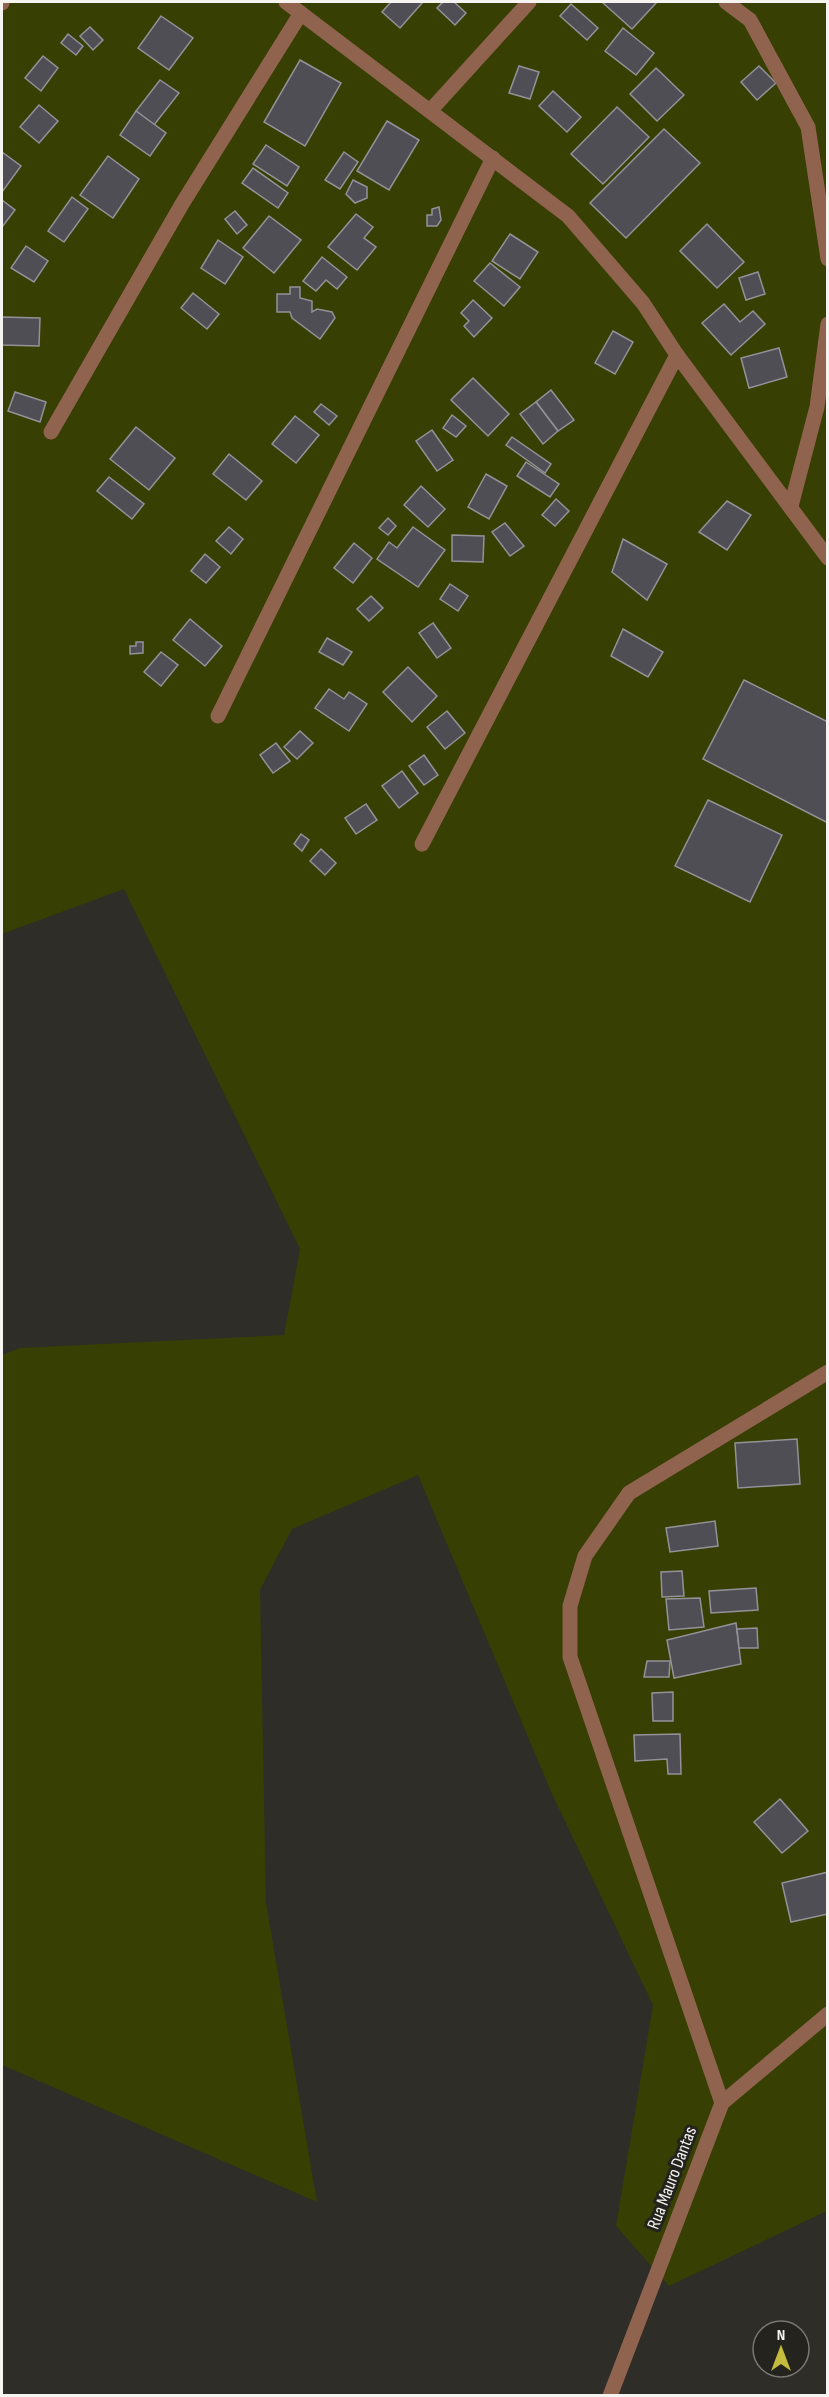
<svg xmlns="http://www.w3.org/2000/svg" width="829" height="2397" viewBox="0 0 829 2397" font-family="'Sofia Sans Condensed',sans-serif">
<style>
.green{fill:#373f03}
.building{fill:#4f4e54;stroke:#939298;stroke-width:1.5}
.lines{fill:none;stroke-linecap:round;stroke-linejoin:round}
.street{stroke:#90634f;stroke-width:15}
.labels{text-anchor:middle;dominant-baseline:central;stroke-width:6;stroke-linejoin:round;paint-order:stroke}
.street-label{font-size:18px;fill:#f5f4f0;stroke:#24231e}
</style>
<rect width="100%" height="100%" fill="#2e2d28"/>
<path class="green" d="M2,2H827V2211L669,2286L616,2226L653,2005L552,1794L418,1475L292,1529L260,1590L266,1903L317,2202L2,2065V1355L20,1348L284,1335L300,1249L124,889L2,934Z"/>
<g class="building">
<path d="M391,2H423L400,28L382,12Z"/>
<path d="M443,2H454L466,13L455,25L437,8Z"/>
<path d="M605,2H657L632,29L603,3Z"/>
<path d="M571,4L598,28L587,40L560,16Z"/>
<path d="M161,16L193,38L169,70L138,48Z"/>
<path d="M90,27L103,40L93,50L80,36Z"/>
<path d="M623,28L654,53L636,75L605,51Z"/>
<path d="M68,34L83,46L76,55L61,43Z"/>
<path d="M43,56L58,68L41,91L25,78Z"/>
<path d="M300,60L341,83L305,146L264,122Z"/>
<path d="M519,66L539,72L530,99L509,93Z"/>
<path d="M759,66L776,83L757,100L741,82Z"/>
<path d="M656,68L684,95L657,121L630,94Z"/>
<path d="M160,80L179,93L154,125L136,111Z"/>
<path d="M553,91L581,117L567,132L539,106Z"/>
<path d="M39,105L58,121L39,143L20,127Z"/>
<path d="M617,107L649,137L603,184L571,154Z"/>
<path d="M136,111L166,133L150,156L120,135Z"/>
<path d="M387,121L419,140L389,190L357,171Z"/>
<path d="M664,129L700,163L626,238L590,203Z"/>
<path d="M266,145L299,167L287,186L253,164Z"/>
<path d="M2,152L21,166L2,192Z"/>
<path d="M344,152L358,162L340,189L325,180Z"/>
<path d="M108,156L139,179L113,218L80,195Z"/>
<path d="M253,168L288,193L278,208L242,183Z"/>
<path d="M353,180L367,187V198L355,203L346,194Z"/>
<path d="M72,197L88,209L64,242L48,231Z"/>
<path d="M2,200L15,210L2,227Z"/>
<path d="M439,207L441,220L437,226H427V215H432V209Z"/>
<path d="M235,211L247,225L237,234L225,219Z"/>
<path d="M356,214L373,227L364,238L376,247L357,270L328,247Z"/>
<path d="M269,216L301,240L274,273L243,248Z"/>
<path d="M707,224L744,262L717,288L680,251Z"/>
<path d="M510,234L538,252L520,279L492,261Z"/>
<path d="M218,240L243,257L225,284L201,268Z"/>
<path d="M26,246L48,261L34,282L11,268Z"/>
<path d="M322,257L347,277L337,289L326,280L316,291L303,281Z"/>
<path d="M490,263L520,287L504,306L474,281Z"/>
<path d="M758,272L765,294L746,300L739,278Z"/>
<path d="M290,287H300V298L312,301V312L317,309L332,312L335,318L320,339L292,318L290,312H277V294H290Z"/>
<path d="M193,293L219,314L207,329L181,308Z"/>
<path d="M473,300L492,318L474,337L464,326L469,321L461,313Z"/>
<path d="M724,304L740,322L753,311L765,324L731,355L702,323Z"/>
<path d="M2,317L40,318L39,346L2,345Z"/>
<path d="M613,331L633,342L615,374L595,363Z"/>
<path d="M779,348L787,377L749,388L741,358Z"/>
<path d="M473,378L509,414L488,436L451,400Z"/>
<path d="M551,390L574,420L558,431L536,402Z"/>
<path d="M15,392L46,402L40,422L8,411Z"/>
<path d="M536,402L558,431L543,444L520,414Z"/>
<path d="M321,404L337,416L329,425L314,412Z"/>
<path d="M452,415L466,426L456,437L443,428Z"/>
<path d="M295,416L319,435L296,463L272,444Z"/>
<path d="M136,427L175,458L149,490L110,459Z"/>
<path d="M432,430L453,460L437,471L416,441Z"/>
<path d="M512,437L551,464L545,473L506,445Z"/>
<path d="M229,454L262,481L246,500L213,474Z"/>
<path d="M526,462L559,484L550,497L517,476Z"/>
<path d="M486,474L507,486L489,519L468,507Z"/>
<path d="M109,477L144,504L132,519L97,491Z"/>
<path d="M421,486L445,509L428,527L404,505Z"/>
<path d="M556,499L569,511L555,526L542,515Z"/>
<path d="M727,501L751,515L727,550L699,532Z"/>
<path d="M388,518L396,526L388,535L379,528Z"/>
<path d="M505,523L524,546L510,556L492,532Z"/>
<path d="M229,527L243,539L231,554L216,541Z"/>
<path d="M413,527L445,550L418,587L377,559L389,542L397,548Z"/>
<path d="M452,535L484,536L483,562L452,561Z"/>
<path d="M623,539L667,564L647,600L612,572Z"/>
<path d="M354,543L372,558L353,583L334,568Z"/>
<path d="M205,554L220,567L206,583L191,571Z"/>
<path d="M450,584L468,596L458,611L440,599Z"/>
<path d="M371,596L383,608L369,621L357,609Z"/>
<path d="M190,619L222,646L205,666L173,640Z"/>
<path d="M433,623L451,648L437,658L419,633Z"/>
<path d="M623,629L663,652L648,677L611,656Z"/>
<path d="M327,638L352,652L343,665L319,652Z"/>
<path d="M136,642H143V653L130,654V646H136Z"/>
<path d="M161,652L178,665L161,686L144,672Z"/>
<path d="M408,667L437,696L412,722L383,692Z"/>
<path d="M744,680L828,722V823L703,759Z"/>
<path d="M329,689L344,699L349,692L367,704L349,731L315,708Z"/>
<path d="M447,711L465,733L445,749L427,727Z"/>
<path d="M300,731L313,743L297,759L284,747Z"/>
<path d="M276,743L290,761L273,773L260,755Z"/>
<path d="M424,755L438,775L424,785L409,766Z"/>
<path d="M402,771L418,793L399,808L382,786Z"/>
<path d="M708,800L782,835L750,902L675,866Z"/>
<path d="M366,804L377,820L356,834L345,818Z"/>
<path d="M301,834L309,840L302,851L294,844Z"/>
<path d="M321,849L336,863L325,875L310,861Z"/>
<path d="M797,1439L800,1484L738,1488L735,1443Z"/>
<path d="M715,1521L718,1546L670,1552L666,1528Z"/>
<path d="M682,1571L684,1596L662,1597L661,1572Z"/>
<path d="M756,1588L758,1610L711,1613L709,1591Z"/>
<path d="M700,1598L704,1627L669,1630L666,1599Z"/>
<path d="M736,1623L741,1664L674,1678L667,1640Z"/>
<path d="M757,1628L758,1648H739L737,1629Z"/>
<path d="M647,1661H670L669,1677H644Z"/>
<path d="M673,1692V1721H653L652,1693Z"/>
<path d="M680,1734L681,1774H668L667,1759L635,1761L634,1735Z"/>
<path d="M780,1799L808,1831L782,1853L754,1822Z"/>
<path d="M828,1872V1914L791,1922L782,1883Z"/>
</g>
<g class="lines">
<g class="street">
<path d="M286,2L568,216L643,303L677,355L828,558"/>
<path d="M726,2L750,20L808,127L828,259"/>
<path d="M2,3V2"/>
<path d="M430,111L529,2"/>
<path d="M51,432L182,204L301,13"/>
<path d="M791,506L817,407L828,324"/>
<path d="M218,716L493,158"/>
<path d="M422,844L677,355"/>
<path d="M722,2103L570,1657V1606L585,1556L629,1493L828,1372"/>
<path d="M610,2396L722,2103L828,2014"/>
</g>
</g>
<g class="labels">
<g class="street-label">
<text transform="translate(672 2178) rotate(-69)">Rua Mauro Dantas</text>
</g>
</g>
<rect width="829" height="2397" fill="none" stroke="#f5f4f0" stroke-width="6"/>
<g transform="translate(781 2349)"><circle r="28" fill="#24231e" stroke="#787772" stroke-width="1.5"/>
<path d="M0-4.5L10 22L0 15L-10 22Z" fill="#c5bc3d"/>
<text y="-9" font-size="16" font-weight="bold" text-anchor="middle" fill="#f5f4f0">N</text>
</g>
</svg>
